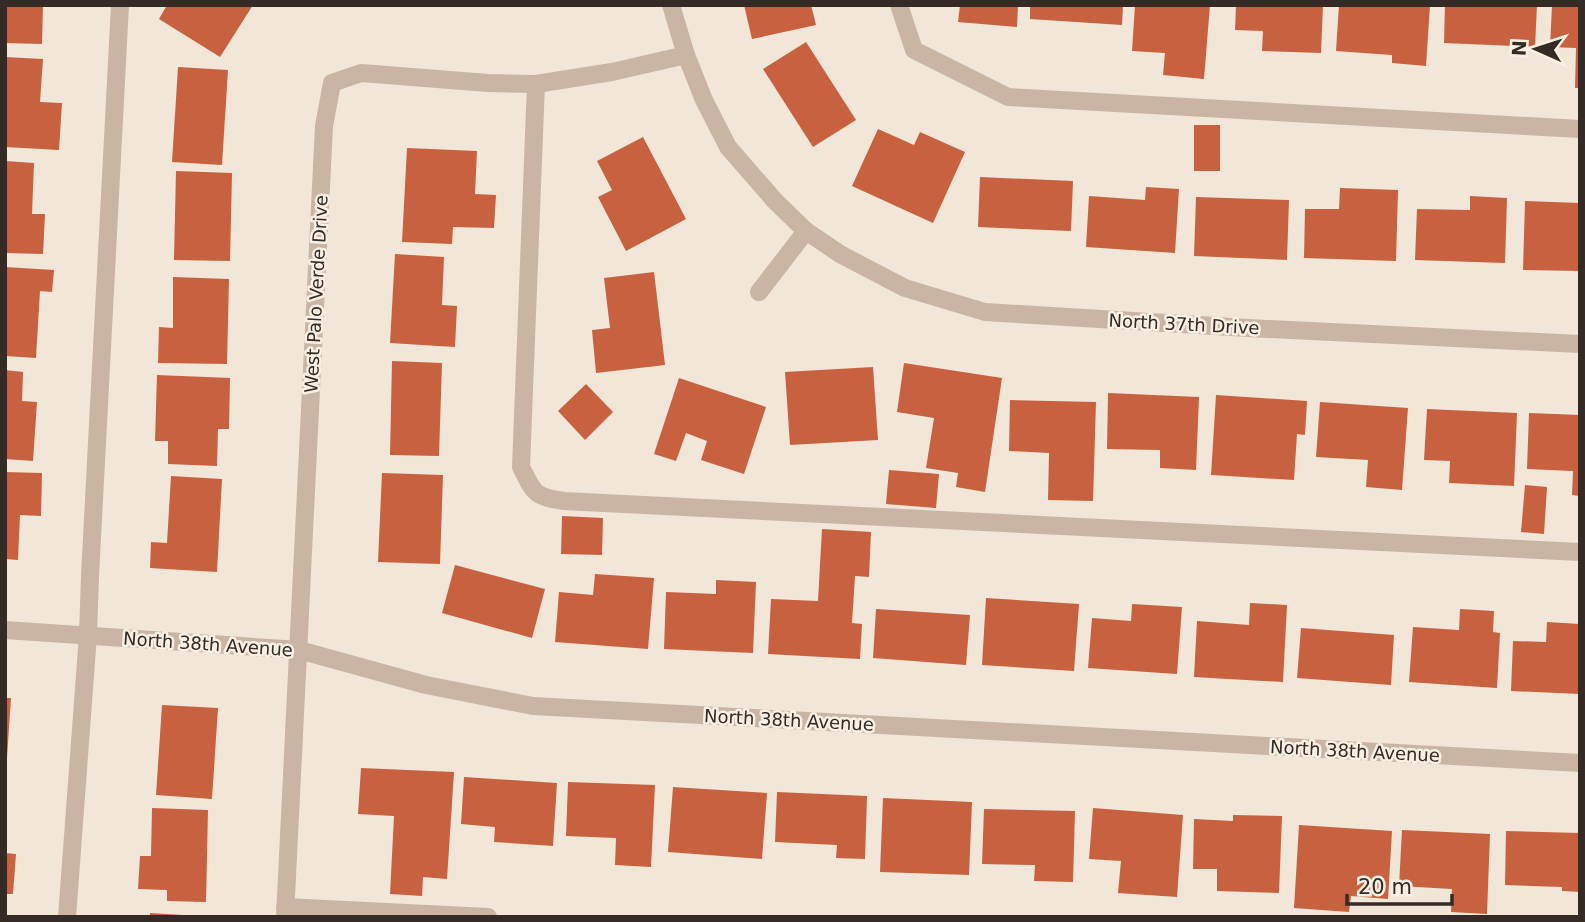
<svg xmlns="http://www.w3.org/2000/svg" width="1585" height="922" viewBox="0 0 1585 922" font-family="'DejaVu Sans',sans-serif">
<style>
.building{fill:#c8613f}
.lines{fill:none;stroke-linecap:round;stroke-linejoin:round}
.minor{stroke:#cab5a4;stroke-width:18}
.labels{text-anchor:middle;dominant-baseline:central;stroke-width:5;stroke-linejoin:round;paint-order:stroke}
.street-label{font-size:18px;fill:#352b26;stroke:#f9f0e4}
</style>
<rect width="100%" height="100%" fill="#f1e6d8"/>
<g class="building">
<path d="M5,5H43L42,44L5,43Z"/>
<path d="M167,5H253L220,57L159,19Z"/>
<path d="M744,5H811L816,25L752,39Z"/>
<path d="M960,5H1018L1017,27L958,22Z"/>
<path d="M1030,5H1123L1122,25L1030,19Z"/>
<path d="M1135,5H1210L1204,79L1163,75L1165,53L1132,51Z"/>
<path d="M1236,5H1323L1321,53L1262,51L1263,31L1235,30Z"/>
<path d="M1339,5H1430L1426,66L1392,63V55L1336,51Z"/>
<path d="M1445,5H1537L1535,47L1444,43Z"/>
<path d="M1552,5H1580V88H1575L1576,48L1550,47Z"/>
<path d="M806,42L856,120L813,147L763,69Z"/>
<path d="M5,57L43,59L40,102L62,103L59,150L5,147Z"/>
<path d="M178,67L228,70L222,165L172,162Z"/>
<rect x="1194" y="125" width="26" height="46"/>
<path d="M878,129L914,145L920,132L965,152L933,223L852,186Z"/>
<path d="M643,137L686,219L626,251L598,197L612,190L597,161Z"/>
<path d="M407,148L477,151L475,194L496,195L494,228L453,227L452,244L402,242Z"/>
<path d="M5,161L34,163L32,214H45L43,254L5,253Z"/>
<path d="M176,171L232,173L230,261L174,260Z"/>
<path d="M980,177L1073,181L1071,231L978,227Z"/>
<path d="M1146,187L1179,189L1175,253L1086,247L1089,196L1145,200Z"/>
<path d="M1340,188L1398,190L1396,261L1304,258L1305,209H1339Z"/>
<path d="M1470,196L1507,198L1505,263L1415,260L1417,209L1470,210Z"/>
<path d="M1196,197L1289,200L1287,260L1194,256Z"/>
<path d="M1525,201L1580,203V271L1523,270Z"/>
<path d="M395,254L444,257L442,305L457,306L455,347L390,343Z"/>
<path d="M5,267L54,270L52,292L40,291L36,358L5,356Z"/>
<path d="M654,272L665,365L596,373L592,330L610,328L604,278Z"/>
<path d="M173,277L229,279L227,364L158,363L159,327L173,328Z"/>
<path d="M392,361L442,363L439,456L390,455Z"/>
<path d="M904,363L1002,378L985,492L956,487L958,473L926,468L934,418L897,412Z"/>
<path d="M873,367L878,440L790,445L785,372Z"/>
<path d="M5,370L23,372L22,401L37,402L33,461L5,459Z"/>
<path d="M157,375L230,378L229,429H218L217,466L168,464V441H155Z"/>
<path d="M679,378L766,407L744,474L701,460L707,441L686,433L676,461L654,454Z"/>
<path d="M586,384L613,412L585,440L558,411Z"/>
<path d="M1108,393L1199,397L1196,470L1160,468V450L1107,449Z"/>
<path d="M1216,395L1307,401L1305,435L1297,434L1294,480L1211,475Z"/>
<path d="M1010,400L1096,402L1093,501L1048,500L1049,453L1009,451Z"/>
<path d="M1320,402L1408,408L1402,490L1366,487L1368,460L1316,457Z"/>
<path d="M1427,409L1517,413L1514,486L1449,483L1450,461L1424,460Z"/>
<path d="M1529,413L1580,415V496L1572,495L1573,471L1527,469Z"/>
<path d="M889,470L939,474L936,508L886,504Z"/>
<path d="M5,472L42,473L41,516L20,515L18,560L5,559Z"/>
<path d="M382,473L443,475L440,564L378,562Z"/>
<path d="M171,476L222,479L217,572L150,568L151,542L167,543Z"/>
<path d="M1525,485L1547,487L1544,534L1521,532Z"/>
<path d="M562,516L603,518L602,555L561,554Z"/>
<path d="M822,529L871,532L869,577L855,576L852,623L862,624L860,659L768,654L771,599L818,601Z"/>
<path d="M455,565L545,589L532,638L442,613Z"/>
<path d="M595,574L654,578L648,649L555,642L559,592L593,595Z"/>
<path d="M716,580L756,582L753,653L664,649L666,592L716,594Z"/>
<path d="M986,598L1079,604L1074,671L982,665Z"/>
<path d="M1250,603L1287,605L1283,682L1194,677L1197,621L1249,625Z"/>
<path d="M1132,604L1182,607L1177,674L1088,668L1092,618L1131,621Z"/>
<path d="M876,609L970,615L966,665L873,658Z"/>
<path d="M1460,609L1494,611L1493,632L1500,633L1497,688L1409,682L1413,627L1459,630Z"/>
<path d="M1547,622L1580,624V694L1511,691L1513,641L1546,642Z"/>
<path d="M1301,628L1394,635L1391,685L1297,678Z"/>
<path d="M5,698H11L7,758H5Z"/>
<path d="M162,705L218,708L212,799L156,795Z"/>
<path d="M361,768L454,772L447,879L423,877L422,896L390,894L394,816L358,814Z"/>
<path d="M464,777L557,783L553,846L494,842L495,827L461,824Z"/>
<path d="M568,782L655,785L651,867L615,865L616,838L566,836Z"/>
<path d="M673,787L767,793L762,859L668,852Z"/>
<path d="M777,792L867,796L865,859L836,858L837,845L775,842Z"/>
<path d="M883,798L972,802L969,875L880,872Z"/>
<path d="M152,808L208,810L206,902L167,901V890L138,889L140,856H151Z"/>
<path d="M1093,808L1183,815L1177,897L1118,893L1121,861L1089,859Z"/>
<path d="M984,809L1075,811L1073,882L1034,881L1035,865L982,864Z"/>
<path d="M1233,815L1282,816L1279,893L1217,891V869H1193L1194,819L1233,821Z"/>
<path d="M1299,825L1392,831L1388,899L1351,896L1349,912L1294,908Z"/>
<path d="M1402,830L1490,834L1487,914L1451,912L1452,889L1399,886Z"/>
<path d="M1506,831L1580,833V892L1562,891V887L1505,885Z"/>
<path d="M5,853L16,854L13,894H5Z"/>
<path d="M150,913L183,915L182,917H150Z"/>
</g>
<g class="lines">
<g class="minor">
<path d="M671,5L686,55L704,100L728,147L775,201L806,231L840,254L905,288L985,312L1248,328L1580,344"/>
<path d="M899,5L914,50L1008,97L1580,129"/>
<path d="M536,84L521,467C534,493 534,497 564,501L1580,552"/>
<path d="M759,292L806,231"/>
<path d="M5,630L299,650L426,685L533,706L1580,763"/>
<path d="M285,907L488,917"/>
<path d="M67,917L88,635L90,576L120,5"/>
<path d="M285,917L324,126L332,83L361,73L488,83L536,84L612,72L686,55"/>
</g>
</g>
<g class="labels">
<g class="street-label">
<text transform="translate(316 294) rotate(-87)">West Palo Verde Drive</text>
<text transform="translate(1184 324) rotate(3)">North 37th Drive</text>
<text transform="translate(208 644) rotate(4)">North 38th Avenue</text>
<text transform="translate(789 720) rotate(3)">North 38th Avenue</text>
<text transform="translate(1355 751) rotate(3)">North 38th Avenue</text>
</g>
</g>
<rect width="1585" height="922" fill="none" stroke="#352b26" stroke-width="14"/>
<g transform="translate(1536 49) rotate(273)" stroke="#f9f0e4" stroke-width="5" paint-order="stroke">
<path d="M0-5L12 26L0 18L-12 26Z" fill="#352b26"/>
<text y="-10" font-size="19" font-weight="bold" text-anchor="middle" fill="#352b26">N</text>
</g>
<path d="M1347 894v10h105v-10" fill="none" stroke="#352b26" stroke-width="3.5"/>
<text x="1358" y="894" font-size="21" fill="#352b26" stroke="#f9f0e4" stroke-width="5" paint-order="stroke">20 m</text>
</svg>
